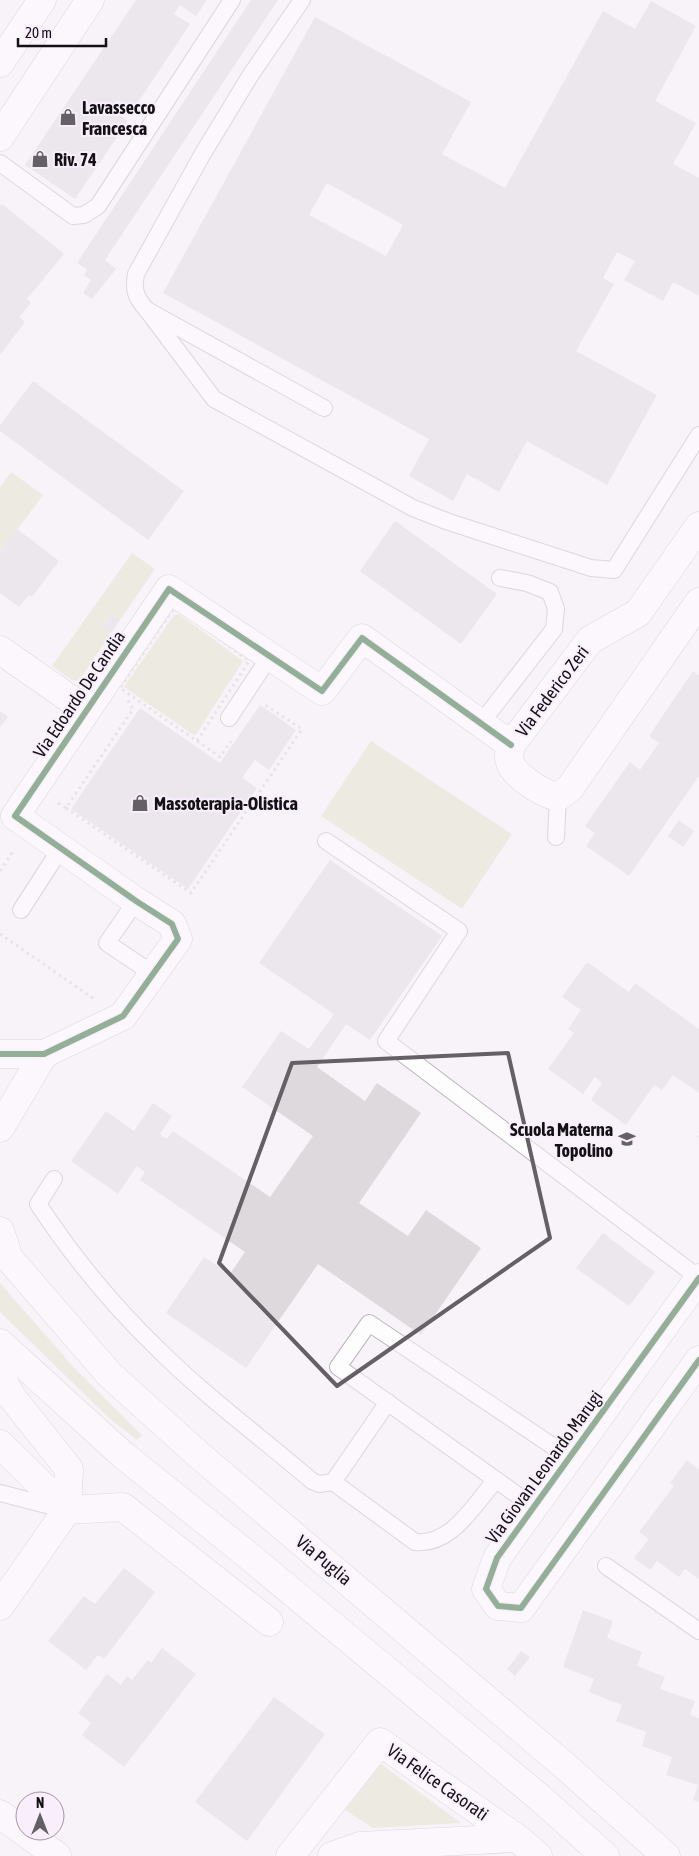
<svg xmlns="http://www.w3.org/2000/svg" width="699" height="1856" viewBox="0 0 699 1856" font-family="'Asap Condensed',sans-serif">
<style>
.green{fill:#e1e3c4}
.building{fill:#ded9dd;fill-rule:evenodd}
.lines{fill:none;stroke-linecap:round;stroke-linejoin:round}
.service-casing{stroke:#bab6bb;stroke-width:18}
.minor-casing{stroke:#bab6bb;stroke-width:29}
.primary-casing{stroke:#bab6bb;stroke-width:29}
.trunk-casing{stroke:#bab6bb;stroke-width:29}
.path{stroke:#d3d1d4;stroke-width:3;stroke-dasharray:2.5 4;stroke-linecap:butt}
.service{stroke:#fefdfe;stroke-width:16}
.minor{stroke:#fefdfe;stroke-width:28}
.primary{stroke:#fefdfe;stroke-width:28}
.trunk{stroke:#fefdfe;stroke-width:28}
.cycleway-casing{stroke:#f9effc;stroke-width:9}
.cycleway{stroke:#1b5e20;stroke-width:6}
.marked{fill:none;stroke:#646065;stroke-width:4;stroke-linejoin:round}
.labels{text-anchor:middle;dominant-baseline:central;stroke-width:4;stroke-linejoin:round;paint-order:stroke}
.poi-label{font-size:18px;font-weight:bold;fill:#141115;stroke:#f9effc;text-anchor:start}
.street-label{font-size:18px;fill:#141115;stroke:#f9effc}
</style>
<rect width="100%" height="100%" fill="#f8f2f9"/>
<g class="green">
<path d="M11,472L43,495L0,553V487Z"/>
<path d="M132,553L155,569L120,620L112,614L104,627L111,633L82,676L77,681L71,680L52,666Z"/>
<path d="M179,614L243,661L195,736L124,687L174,615Z"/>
<path d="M371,741L512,834L462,909L321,816Z"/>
<path d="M0,1283L77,1371L142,1435L137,1440L109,1418L0,1312Z"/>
<path d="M381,1764L461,1823L373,1828L345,1810Z"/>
</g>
<g class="building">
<path d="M136,0H207L196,16L180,5L174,14L190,24L133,110L117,100L111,109L128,121L75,199L25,165Z"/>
<path d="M251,0H278L105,260L116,269L92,299L83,293L91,280L84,275L87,270L77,263Z"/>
<path d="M651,1L696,26L655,101L696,123L673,164L699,178V296L673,282L663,301L624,280L635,261L617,252L603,278L614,284L576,351L657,395L607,485L527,441L499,492L467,474L453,501L409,476L429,439L163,293L315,17L471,102L442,154L505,188L603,11L635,29ZM327,183L403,225L386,256L309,215Z"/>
<path d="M2,204L64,254L27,299L31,303L19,317L25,322L0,355V206Z"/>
<path d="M33,381L184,491L148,540L0,431V425Z"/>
<path d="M395,521L497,594L461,644L360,571Z"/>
<path d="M17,529L59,561L32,597L29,595L19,607L0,593V553Z"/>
<path d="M112,614L120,620L111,633L103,627Z"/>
<path d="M693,671L699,675V776L629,876L586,846L595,833L585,826L630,762L640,770L659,743L649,736Z"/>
<path d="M260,705L296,730L269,770L255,760L242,778L257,788L188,889L71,809L140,708L220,763Z"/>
<path d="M0,711L8,717L0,727Z"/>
<path d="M679,820L694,831L683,847L668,836Z"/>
<path d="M330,860L442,936L370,1040L346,1024L317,1067L365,1101L377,1083L421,1113L359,1203L408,1236L426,1210L481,1248L421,1335L318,1264L246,1368L166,1313L204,1257L230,1274L245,1252L140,1180L145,1172L137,1166L118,1194L71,1161L106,1111L134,1131L153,1103L172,1116L160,1134L167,1139L173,1131L270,1197L313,1136L242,1087L281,1031L309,1049L334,1014L259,963Z"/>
<path d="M587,962L629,992L635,983L699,1029V1093L673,1075L662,1090L654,1085L626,1125L591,1100L602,1083L595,1077L583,1094L548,1069L574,1033L568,1029L581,1010L562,997Z"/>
<path d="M603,1233L655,1272L629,1306L576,1268Z"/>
<path d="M687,1460L699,1470V1579L685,1569L679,1577L657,1561L650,1570L634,1558L649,1539L639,1532L674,1486L670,1483Z"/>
<path d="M124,1568L155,1592L104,1659L98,1655L86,1670L48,1641L84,1596L95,1604Z"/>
<path d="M583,1610L613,1621L607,1638L642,1652L637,1666L665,1677L660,1689L695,1701L690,1715L699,1718V1802L693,1800L698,1785L666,1775L672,1757L642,1746L646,1732L616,1721L622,1705L589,1692L594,1679L563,1667Z"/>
<path d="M162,1648L196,1674L124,1767L82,1735L91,1723L78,1713L107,1674L121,1685L127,1676L132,1680L148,1660L151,1663Z"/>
<path d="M521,1651L530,1657L515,1676L507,1669Z"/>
<path d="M274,1697L325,1734L247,1841L195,1802Z"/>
</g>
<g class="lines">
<g class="service-casing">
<g id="service">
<path d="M302,0L250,76L202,155L136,274C133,291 136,298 147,310L324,408"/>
<path d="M0,163L73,216L84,215L98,206L232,0"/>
<path d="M147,310L214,399L413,508L449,522L591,568L614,570L699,435"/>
<path d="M229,718L270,656"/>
<path d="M481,723L554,629L556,609L550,592L527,583L500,578"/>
<path d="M556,837L558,797"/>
<path d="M326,841L459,931L386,1041L699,1278"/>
<path d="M136,901L107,943L153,974"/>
<path d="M21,910L61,848"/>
<path d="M54,1179L38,1204C73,1257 113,1306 159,1350C205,1396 262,1438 312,1481L319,1484L333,1482L388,1402"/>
<path d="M333,1482L415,1542C452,1546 474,1504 496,1480"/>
<path d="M0,1493L62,1509"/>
<path d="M534,1507L338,1367L369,1323L569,1457"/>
<path d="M606,1566L699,1631"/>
</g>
</g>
<g class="minor-casing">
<g id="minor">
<path d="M699,526L638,613L590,640L511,745C511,749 508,753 509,757C509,774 543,794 558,797L570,788L699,602"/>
<path d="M0,650L86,710"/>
<path d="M0,1054H44L123,1016L178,939L172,924L136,901L15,816L169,589L322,691L362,638L511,745"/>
<path d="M0,1128L44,1054"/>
<path d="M0,1231L9,1258"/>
<path d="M699,1278L497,1558L486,1589L498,1606L521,1608L699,1360"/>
<path d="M0,1444L67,1510"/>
<path d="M67,1510L123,1507L269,1622"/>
<path d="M0,1606L67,1510"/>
<path d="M0,1814L57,1856"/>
<path d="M290,1856L380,1742L517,1838L538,1856"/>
<path d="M332,1856L360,1846L517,1838"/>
</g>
</g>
<g class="primary-casing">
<g id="primary">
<path d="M0,63L42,0"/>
<path d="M0,137L90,0"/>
</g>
</g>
<g class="trunk-casing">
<g id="trunk">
<path d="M0,1248L110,1375L200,1456L565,1766L666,1856"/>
<path d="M0,1343L123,1455L244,1552L540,1798L605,1856"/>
<path d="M0,1375L11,1396L69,1469L67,1510"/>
</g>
</g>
<g class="path">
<path d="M176,610L182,612L249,661L197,741L120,688L172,611Z"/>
<path d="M197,741L220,757L231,741"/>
<path d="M58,803L66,808L133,709L127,699"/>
<path d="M66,808L191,893L302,729L265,705"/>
<path d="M0,871L14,850"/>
<path d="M0,934L94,999"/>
<path d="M698,1136L699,1137"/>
</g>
<use href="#service" class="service"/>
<use href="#minor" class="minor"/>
<use href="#primary" class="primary"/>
<use href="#trunk" class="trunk"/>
<g class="cycleway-casing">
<g id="cycleway">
<path d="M0,1054H44L123,1016L178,939L172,924L136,901L15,816L169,589L322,691L362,638L511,745"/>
<path d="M699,1278L497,1558L486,1589L498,1606L521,1608L699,1360"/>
</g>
</g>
<use href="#cycleway" class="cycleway"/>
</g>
<path d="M0 0H699V1856H0ZM508,1053L550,1238L337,1386L219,1263L292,1063Z" fill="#f8f2f9" fill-opacity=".55" fill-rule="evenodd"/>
<path class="marked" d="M508,1053L550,1238L337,1386L219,1263L292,1063Z"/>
<defs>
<g id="shop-bare" transform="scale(1.35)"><path d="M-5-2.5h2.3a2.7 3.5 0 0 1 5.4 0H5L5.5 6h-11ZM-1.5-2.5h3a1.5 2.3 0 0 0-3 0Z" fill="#646065" stroke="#f9effc" stroke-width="2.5" paint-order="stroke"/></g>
<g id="school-bare" transform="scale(1.35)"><path d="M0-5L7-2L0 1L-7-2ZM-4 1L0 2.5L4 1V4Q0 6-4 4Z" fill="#646065" stroke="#f9effc" stroke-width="2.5" paint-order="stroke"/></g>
</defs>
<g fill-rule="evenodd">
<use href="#shop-bare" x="68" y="117"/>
<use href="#shop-bare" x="40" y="159"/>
<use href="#shop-bare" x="140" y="803"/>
<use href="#school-bare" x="627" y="1139"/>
</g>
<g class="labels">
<g class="poi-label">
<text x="82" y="107">Lavassecco<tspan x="82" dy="21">Francesca</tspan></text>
<text x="54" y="159">Riv. 74</text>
<text x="154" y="803">Massoterapia-Olistica</text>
<text x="613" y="1129" text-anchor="end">Scuola Materna<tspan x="613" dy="21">Topolino</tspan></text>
</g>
<g class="street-label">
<text transform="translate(552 691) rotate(-53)">Via Federico Zeri</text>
<text transform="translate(79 694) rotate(-56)">Via Edoardo De Candia</text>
<text transform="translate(544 1467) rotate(-54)">Via Giovan Leonardo Marugi</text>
<text transform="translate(324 1560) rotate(40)">Via Puglia</text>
<text transform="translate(438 1782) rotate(35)">Via Felice Casorati</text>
</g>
</g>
<g transform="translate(40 1816)"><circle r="24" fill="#f9effc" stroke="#9d96a0"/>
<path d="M0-4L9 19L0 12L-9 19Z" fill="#646065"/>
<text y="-8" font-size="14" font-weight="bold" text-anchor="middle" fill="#141115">N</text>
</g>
<path d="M18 38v8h88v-8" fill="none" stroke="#141115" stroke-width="2.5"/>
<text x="25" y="38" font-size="15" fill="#141115" stroke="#f9effc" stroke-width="4" paint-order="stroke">20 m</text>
</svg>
